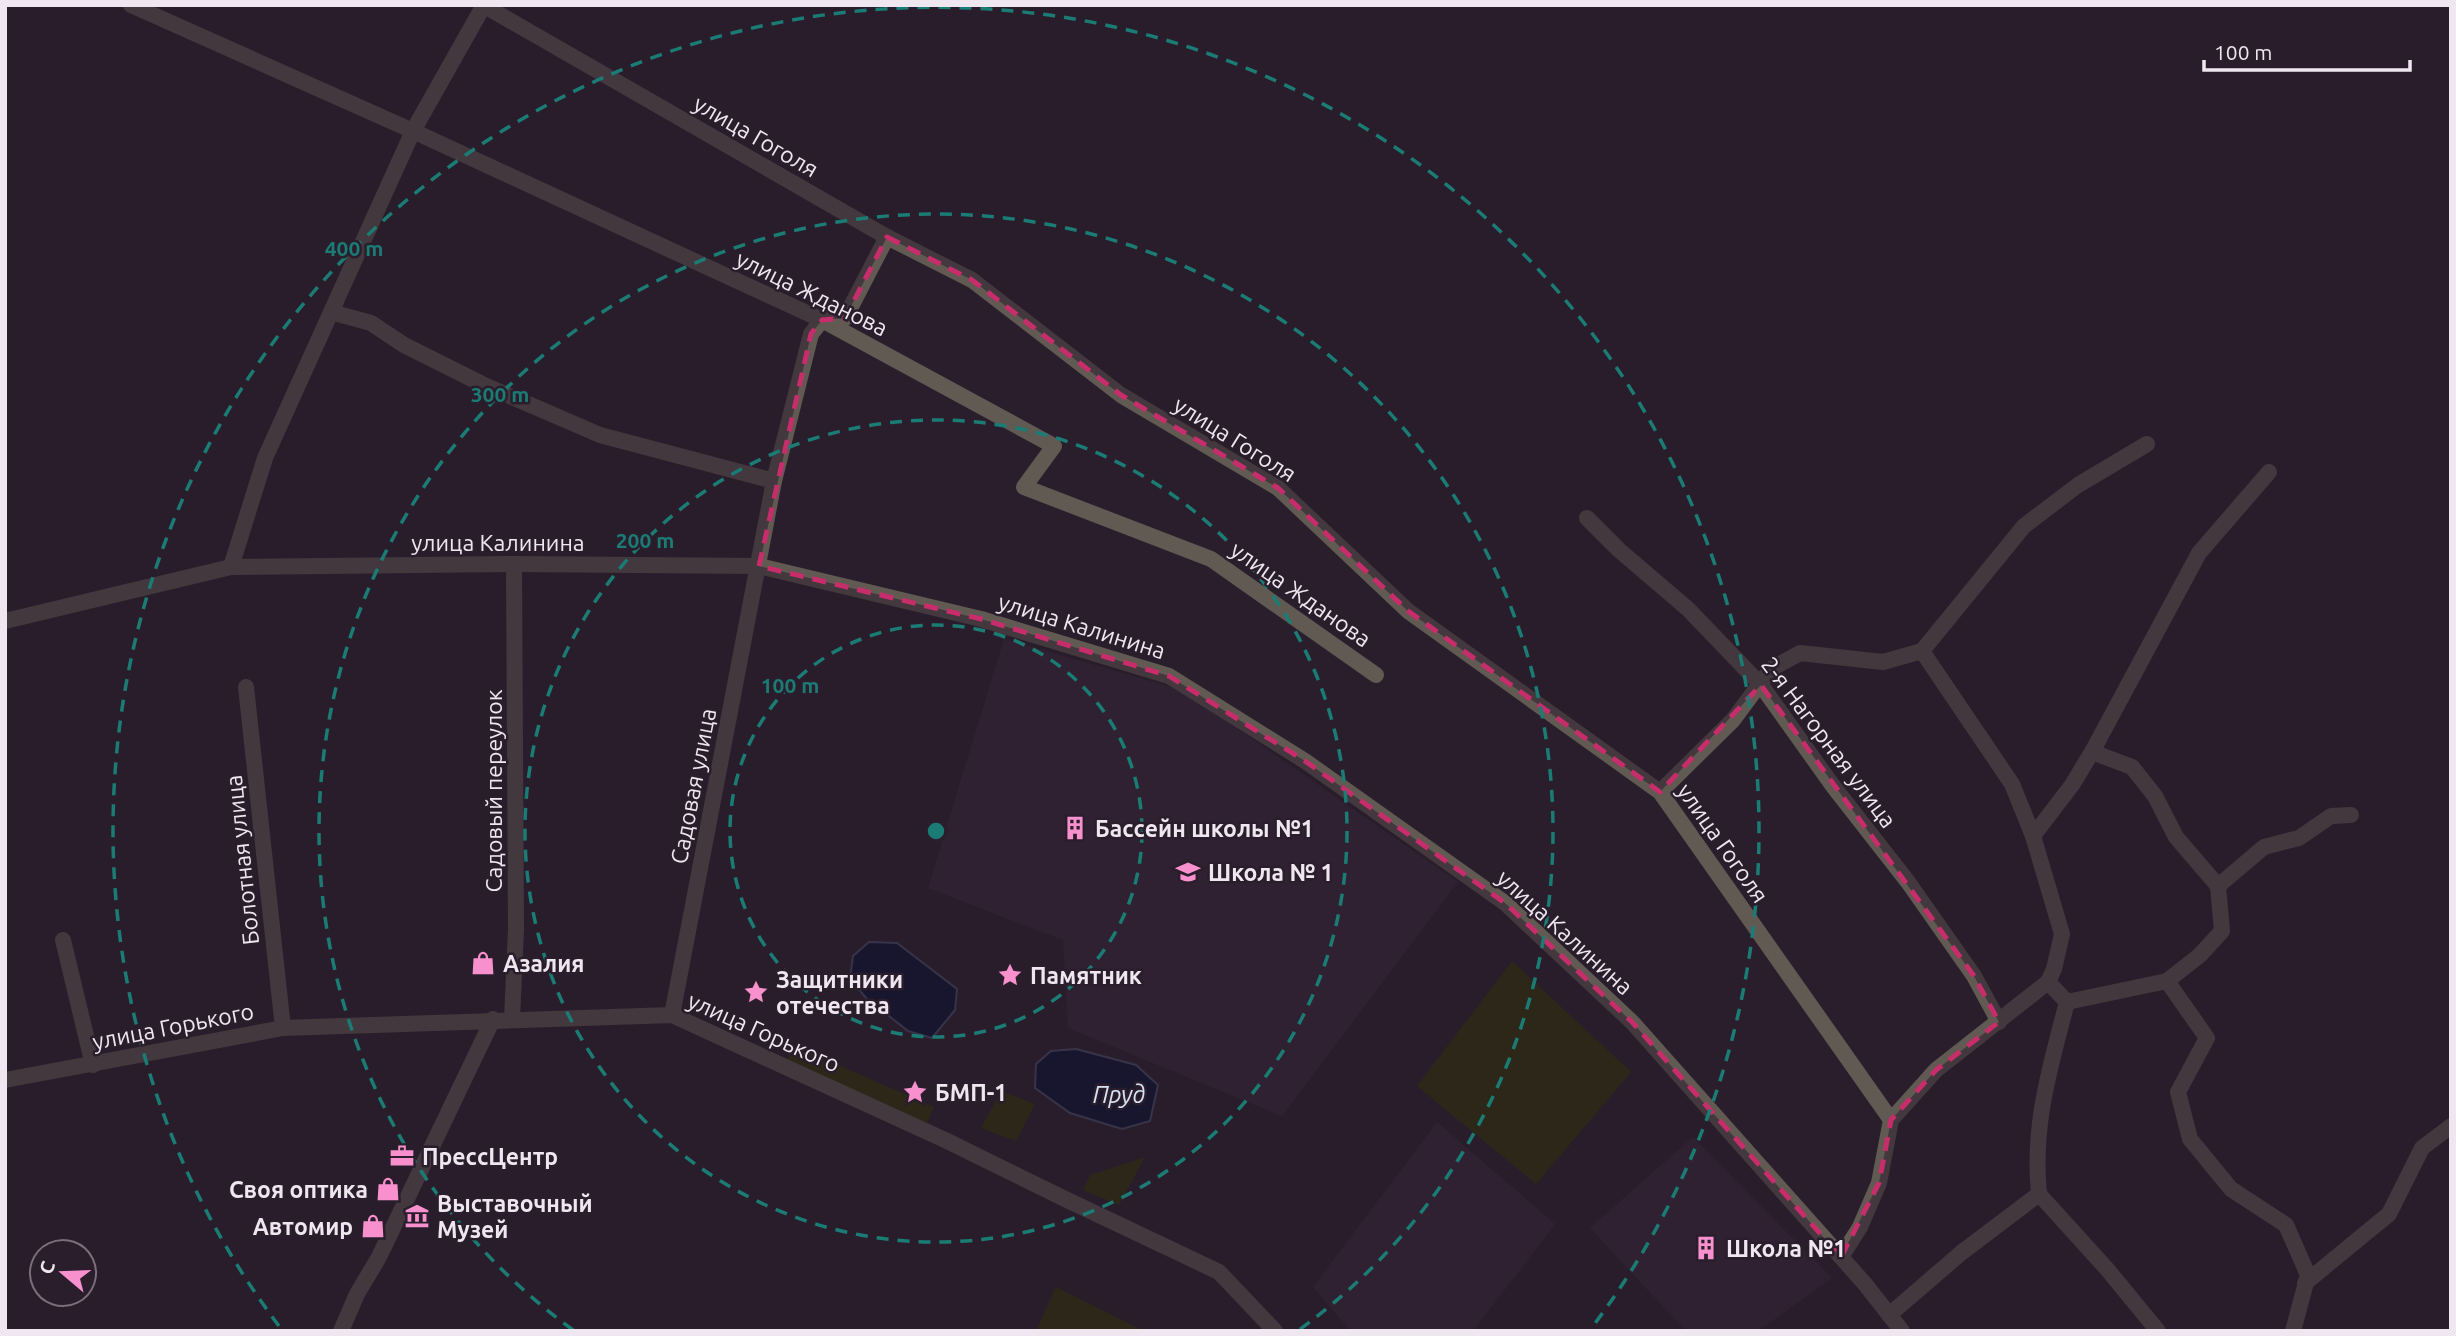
<svg xmlns="http://www.w3.org/2000/svg" width="2456" height="1336" viewBox="0 0 2456 1336" font-family="Ubuntu,sans-serif">
<style>
.built{fill:#362638}
.green{fill:#303303}
.water{fill:#000e32;stroke:#484f6b;stroke-width:2}
.lines{fill:none;stroke-linecap:round;stroke-linejoin:round}
.minor{stroke:#615a53;stroke-width:16}
.marked{fill:none;stroke:#c62d6a;stroke-width:5;stroke-dasharray:14 9;stroke-linejoin:round}
.ring{fill:none;stroke:#1a7c74;stroke-width:3.5;stroke-dasharray:12 9}
.labels{text-anchor:middle;dominant-baseline:central;stroke-width:5;stroke-linejoin:round;paint-order:stroke}
.street-label{font-size:23px;fill:#efe7f0;stroke:#2a1e2c}
.poi-label{font-size:23px;font-weight:bold;fill:#efe7f0;stroke:#2a1e2c;text-anchor:start}
.water-label{font-size:24px;font-style:italic;fill:#d7e2f3;stroke:#2a1e2c}
.centre{fill:#1a7c74;stroke:#2a1e2c;stroke-width:3.5}
.ring-label{font-size:21px;text-anchor:middle;font-weight:bold;fill:#1a7c74;stroke:#2a1e2c;stroke-width:5;stroke-linejoin:round;paint-order:stroke}
</style>
<rect width="100%" height="100%" fill="#2a1e2c"/>
<g class="built">
<path d="M1004,639L1182,690L1458,882L1282,1116L1068,1028L1063,940L928,888Z"/>
<path d="M1437,1122L1555,1224L1473,1331H1351L1313,1287Z"/>
<path d="M1693,1137L1832,1278L1758,1331H1686L1590,1228Z"/>
</g>
<g class="green">
<path d="M1512,961L1631,1072L1536,1184L1417,1086Z"/>
<path d="M793,1045L934,1107L927,1123L787,1062Z"/>
<path d="M1001,1091L1035,1104L1016,1141L981,1128Z"/>
<path d="M1145,1157L1119,1205L1083,1190L1090,1175Z"/>
<path d="M1056,1287L1144,1331H1036Z"/>
</g>
<g class="water">
<path d="M869,942L897,943L957,989L955,1010L932,1038L908,1031L866,998L850,979L853,956Z"/>
<path d="M1076,1049L1136,1065L1158,1085L1150,1121L1122,1129L1070,1113L1035,1088L1036,1064L1051,1051Z"/>
</g>
<g class="lines">
<g class="minor">
<path d="M131,5L413,131L822,320L1054,446L1024,487L1211,559L1376,675"/>
<path d="M483,5L887,237L972,280L1121,395L1278,488L1408,611L1660,792L1891,1120"/>
<path d="M331,312L371,323L404,345L482,384L600,435L774,481"/>
<path d="M1587,518L1619,550L1688,609L1761,685L1833,786L1908,882L1974,976L1999,1022"/>
<path d="M231,567L265,458L413,131L484,5"/>
<path d="M5,621L231,567L514,564L759,566L981,619L1169,676L1305,761L1505,903L1632,1022L1865,1284L1902,1331"/>
<path d="M1922,651L2012,784L2033,836L2062,934L2054,969L2048,982L2067,1002C2050,1068 2032,1125 2039,1194"/>
<path d="M246,687L283,1028"/>
<path d="M2092,752L2132,767L2155,796L2176,837L2218,886"/>
<path d="M1660,792L1733,720L1771,669L1800,653L1883,662L1922,651L2024,526L2078,485L2147,444"/>
<path d="M2033,836L2072,785L2092,752L2199,553L2269,472"/>
<path d="M63,940L93,1065"/>
<path d="M2167,981L2207,1038L2178,1092L2190,1139L2231,1189L2286,1225L2308,1275L2293,1331"/>
<path d="M2067,1002L2167,981L2200,955L2222,931L2218,886L2264,847L2299,838L2331,816L2351,815"/>
<path d="M672,1015L774,481L811,334L822,320L845,318L887,237"/>
<path d="M512,1019L516,929L514,564"/>
<path d="M5,1080L283,1028L672,1015L945,1140L1063,1198L1219,1272L1275,1331"/>
<path d="M2039,1194L2107,1269L2158,1331"/>
<path d="M1841,1257L1860,1227L1879,1183L1891,1120L1936,1070L2048,982"/>
<path d="M2305,1283L2389,1214L2422,1148L2451,1126"/>
<path d="M1889,1315L1961,1253L2039,1194"/>
<path d="M341,1331L357,1294L379,1257L493,1019"/>
</g>
</g>
<path d="M0 0H2456V1336H0ZM887,237L972,280L1121,395L1278,488L1408,611L1660,792L1761,685L1974,976L1999,1022L1936,1070L1891,1120L1879,1183L1841,1257L1632,1022L1505,903L1305,761L1169,676L981,619L759,566L811,334L822,320L845,318Z" fill="#2a1e2c" fill-opacity=".55" fill-rule="evenodd"/>
<path class="marked" d="M887,237L972,280L1121,395L1278,488L1408,611L1660,792L1761,685L1974,976L1999,1022L1936,1070L1891,1120L1879,1183L1841,1257L1632,1022L1505,903L1305,761L1169,676L981,619L759,566L811,334L822,320L845,318Z"/>
<g class="ring">
<circle cx="936" cy="831" r="206"/>
<circle cx="936" cy="831" r="411"/>
<path d="M573 1330A617 617 0 1 1 1299 1330"/>
<path d="M279 1326A823 823 0 1 1 1593 1326"/>
</g>
<defs>
<g id="building-bare" transform="scale(1.89)"><path d="M-4-6H4V6H1V3H-1V6H-4ZM-2.5-4.3h1.7v1.8h-1.7ZM.8-4.3h1.7v1.8H.8ZM-2.5-1h1.7V.8h-1.7ZM.8-1h1.7V.8H.8Z" fill="#f790cd" stroke="#2a1e2c" stroke-width="2.5" paint-order="stroke"/></g>
<g id="school-bare" transform="scale(1.89)"><path d="M0-5L7-2L0 1L-7-2ZM-4 1L0 2.5L4 1V4Q0 6-4 4Z" fill="#f790cd" stroke="#2a1e2c" stroke-width="2.5" paint-order="stroke"/></g>
<g id="shop-bare" transform="scale(1.89)"><path d="M-5-2.5h2.3a2.7 3.5 0 0 1 5.4 0H5L5.5 6h-11ZM-1.5-2.5h3a1.5 2.3 0 0 0-3 0Z" fill="#f790cd" stroke="#2a1e2c" stroke-width="2.5" paint-order="stroke"/></g>
<g id="sight-bare" transform="scale(1.89)"><path d="M0-6L1.8-2.2L6-1.7L2.9 1.2L3.7 5.4L0 3.3L-3.7 5.4L-2.9 1.2L-6-1.7L-1.8-2.2Z" fill="#f790cd" stroke="#2a1e2c" stroke-width="2.5" paint-order="stroke"/></g>
<g id="office-bare" transform="scale(1.89)"><path d="M-6-3h4V-5.5h4V-3h4V5H-6ZM-1-4.5V-3h2v-1.5ZM-6 0V1H6V0Z" fill="#f790cd" stroke="#2a1e2c" stroke-width="2.5" paint-order="stroke"/></g>
<g id="museum-bare" transform="scale(1.89)"><path d="M0-6L6-3V-2H-6V-3ZM-5-1h2V3h-2ZM-1-1h2V3h-2ZM3-1h2V3H3ZM-6 4H6V6H-6Z" fill="#f790cd" stroke="#2a1e2c" stroke-width="2.5" paint-order="stroke"/></g>
</defs>
<g fill-rule="evenodd">
<use href="#building-bare" x="1075" y="828"/>
<use href="#school-bare" x="1188" y="872"/>
<use href="#shop-bare" x="483" y="963"/>
<use href="#sight-bare" x="1010" y="975"/>
<use href="#sight-bare" x="756" y="992"/>
<use href="#sight-bare" x="915" y="1092"/>
<use href="#office-bare" x="402" y="1156"/>
<use href="#shop-bare" x="388" y="1189"/>
<use href="#museum-bare" x="417" y="1216"/>
<use href="#shop-bare" x="373" y="1226"/>
<use href="#building-bare" x="1706" y="1248"/>
</g>
<g class="labels">
<g class="street-label">
<text transform="translate(756 136) rotate(30)">улица Гоголя</text>
<text transform="translate(812 293) rotate(26)">улица Жданова</text>
<text transform="translate(1235 439) rotate(32)">улица Гоголя</text>
<text x="498" y="542">улица Калинина</text>
<text transform="translate(1301 594) rotate(35)">улица Жданова</text>
<text transform="translate(1082 626) rotate(17)">улица Калинина</text>
<text transform="translate(1829 742) rotate(53)">2-я Нагорная улица</text>
<text transform="translate(693 786) rotate(-79)">Садовая улица</text>
<text transform="translate(493 791) rotate(-90)">Садовый переулок</text>
<text transform="translate(1723 843) rotate(55)">улица Гоголя</text>
<text transform="translate(242 860) rotate(-96)">Болотная улица</text>
<text transform="translate(1565 932) rotate(42)">улица Калинина</text>
<text transform="translate(173 1026) rotate(-11)">улица Горького</text>
<text transform="translate(764 1032) rotate(24)">улица Горького</text>
</g>
<g class="poi-label">
<text x="1095" y="828">Бассейн школы №1</text>
<text x="1208" y="872">Школа № 1</text>
<text x="503" y="963">Азалия</text>
<text x="1030" y="975">Памятник</text>
<text x="776" y="979">Защитники<tspan x="776" dy="26">отечества</tspan></text>
<text x="935" y="1092">БМП-1</text>
<text x="422" y="1156">ПрессЦентр</text>
<text x="368" y="1189" text-anchor="end">Своя оптика</text>
<text x="437" y="1203">Выставочный<tspan x="437" dy="26">Музей</tspan></text>
<text x="353" y="1226" text-anchor="end">Автомир</text>
<text x="1726" y="1248">Школа №1</text>
</g>
<g class="water-label">
<text x="1119" y="1094">Пруд</text>
</g>
</g>
<circle cx="936" cy="831" r="10" class="centre"/>
<g class="ring-label">
<text x="354" y="256">400 m</text>
<text x="500" y="402">300 m</text>
<text x="645" y="548">200 m</text>
<text x="790" y="693">100 m</text>
</g>
<rect width="2456" height="1336" fill="none" stroke="#efe7f0" stroke-width="14"/>
<g transform="translate(63 1273) rotate(289)"><circle r="33" fill="#2a1e2c" stroke="#796e7a" stroke-width="2"/>
<path d="M0-5L12 26L0 18L-12 26Z" fill="#f790cd"/>
<text y="-10" font-size="19" font-weight="bold" text-anchor="middle" fill="#efe7f0">С</text>
</g>
<path d="M2204 60v10h206v-10" fill="none" stroke="#efe7f0" stroke-width="3.5"/>
<text x="2214" y="60" font-size="21" fill="#efe7f0" stroke="#2a1e2c" stroke-width="5" paint-order="stroke">100 m</text>
</svg>
